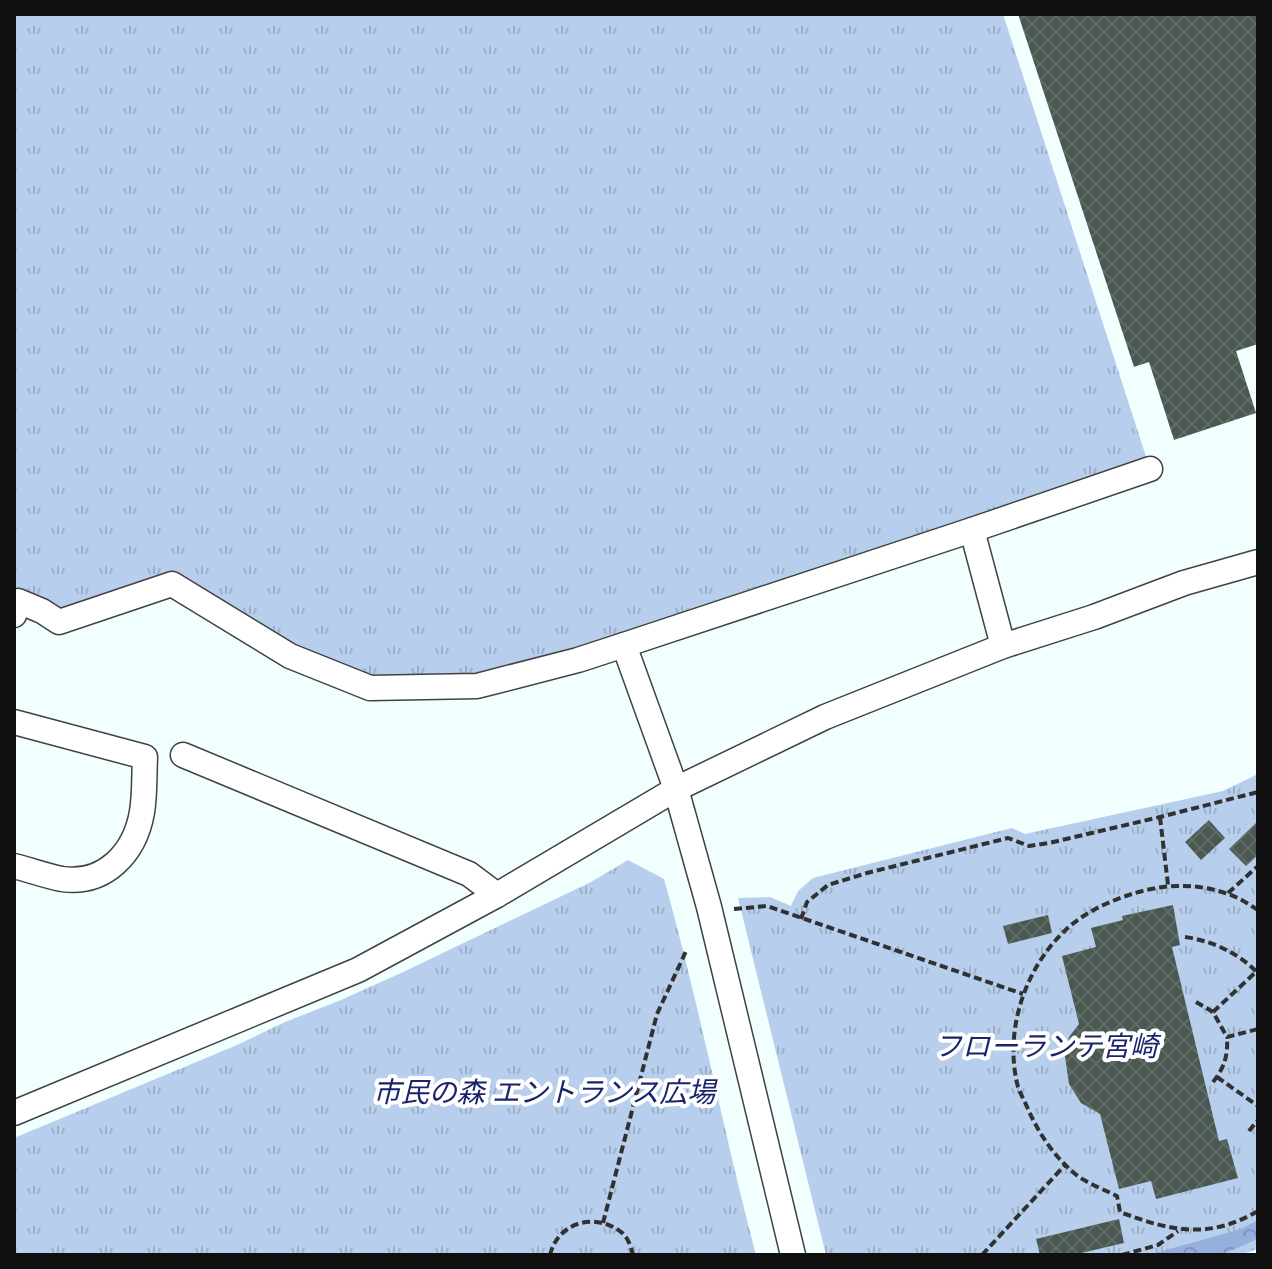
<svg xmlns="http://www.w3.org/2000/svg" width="1272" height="1269" viewBox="0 0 1272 1269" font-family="'Playfair Display','Noto Sans JP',serif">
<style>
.grass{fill:url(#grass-tufts)}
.forest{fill:url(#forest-crowns)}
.building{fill:url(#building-cross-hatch)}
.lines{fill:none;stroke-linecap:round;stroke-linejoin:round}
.minor-casing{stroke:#424242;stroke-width:27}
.path{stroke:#313131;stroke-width:4;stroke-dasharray:8 4;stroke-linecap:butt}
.minor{stroke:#fff;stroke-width:24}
.labels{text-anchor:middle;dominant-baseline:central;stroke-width:8;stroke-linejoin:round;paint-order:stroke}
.park-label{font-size:28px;font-style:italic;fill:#1a236c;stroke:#fff}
</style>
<defs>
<pattern id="grass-tufts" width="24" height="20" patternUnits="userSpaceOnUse" patternTransform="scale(2)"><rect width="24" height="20" fill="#b7ceed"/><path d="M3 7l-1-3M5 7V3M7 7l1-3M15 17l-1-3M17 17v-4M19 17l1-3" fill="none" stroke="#9cb0ca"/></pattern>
<pattern id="forest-crowns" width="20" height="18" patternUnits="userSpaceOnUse" patternTransform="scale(2)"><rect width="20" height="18" fill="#95afdf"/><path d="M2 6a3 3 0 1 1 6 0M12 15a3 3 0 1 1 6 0" fill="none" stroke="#7f95be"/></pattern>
<pattern id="building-cross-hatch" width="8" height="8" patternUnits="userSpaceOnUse" patternTransform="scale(2)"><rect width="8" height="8" fill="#4a5851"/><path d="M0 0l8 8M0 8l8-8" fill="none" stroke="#606b65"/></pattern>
</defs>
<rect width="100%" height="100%" fill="#f1fffe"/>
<g class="grass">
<path d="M17,14H1003L1150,469L477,686L370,688L172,584L59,622L14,596V15Z"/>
<path d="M1258,774V1249L1239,1255H826L738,898L770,897L791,906L798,891L813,878L1012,828L1025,834L1223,791Z"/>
<path d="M628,860L664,879C699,1003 723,1130 756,1255H14V1138L237,1045L285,1022L341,1000L401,973L591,882Z"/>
</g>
<path class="forest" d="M1258,1220V1239L1221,1255H1149L1241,1229Z"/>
<g class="building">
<path d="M1018,14H1258V344L1236,351L1256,413L1174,440L1149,362L1134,367Z"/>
<path d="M1209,820L1225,838L1201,860L1185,842Z"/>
<path d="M1258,821V855L1246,866L1229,849Z"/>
<path d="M1173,905L1180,945L1172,947L1219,1141L1227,1139L1238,1178L1156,1199L1151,1181L1119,1189L1100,1114L1081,1103L1069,1084L1065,1056L1069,1037L1079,1024L1062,956L1096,947L1091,928L1123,920L1122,916Z"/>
<path d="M1048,915L1052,933L1008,944L1003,926Z"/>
<path d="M1119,1219L1124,1243L1073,1255H1040L1036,1239Z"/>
</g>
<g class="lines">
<g class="minor-casing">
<g id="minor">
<path d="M972,530L1003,646"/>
<path d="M14,615L18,601L42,611L59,622L172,584L290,656L370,688L477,686L578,660L624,645L972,530L1150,469"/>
<path d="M624,645L676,789L709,907L793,1255"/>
<path d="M14,722L145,757C144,775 145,794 142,812C135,853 105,885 62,879C46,876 30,870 14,866"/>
<path d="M183,755L469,874L497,895"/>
<path d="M14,1113L358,970L497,895L676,789L825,717L1003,646L1094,617L1184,583L1258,562"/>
</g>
</g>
<g class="path">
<path d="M1160,817L1168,885"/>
<path d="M1228,893L1258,866"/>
<path d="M734,909L767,906L1023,994"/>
<path d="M1258,910C1248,904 1237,896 1225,893C1194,883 1166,884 1135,893C1112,900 1089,910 1070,926C1026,964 1003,1030 1018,1087C1021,1095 1025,1102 1028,1109C1039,1134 1054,1156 1074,1173C1086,1183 1103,1189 1117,1196L1120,1212C1171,1231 1208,1240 1258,1211"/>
<path d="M801,919L807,902L828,885L867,873L1008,838L1029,846L1049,843L1160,817L1258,792"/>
<path d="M1185,937C1213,941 1238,953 1258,973"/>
<path d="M1196,1002L1213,1012L1227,1037L1258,1029"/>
<path d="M1213,1012L1258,970"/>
<path d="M1217,1077L1258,1106"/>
<path d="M1213,1082C1225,1067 1228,1055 1227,1037"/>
<path d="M1249,1131L1258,1120"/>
<path d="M603,1223L657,1014L687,949"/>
<path d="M550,1255C558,1222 595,1212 621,1232C628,1237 631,1247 633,1255"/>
<path d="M982,1255L1065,1165"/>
<path d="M1122,1255L1158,1245L1178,1231"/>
</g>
<use href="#minor" class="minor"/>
</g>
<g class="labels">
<g class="park-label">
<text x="1046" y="1044">フローランテ宮崎</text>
<text x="544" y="1090">市民の森 エントランス広場</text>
</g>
</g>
<rect width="1272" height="1269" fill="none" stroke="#0f0f0f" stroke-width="32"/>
</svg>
